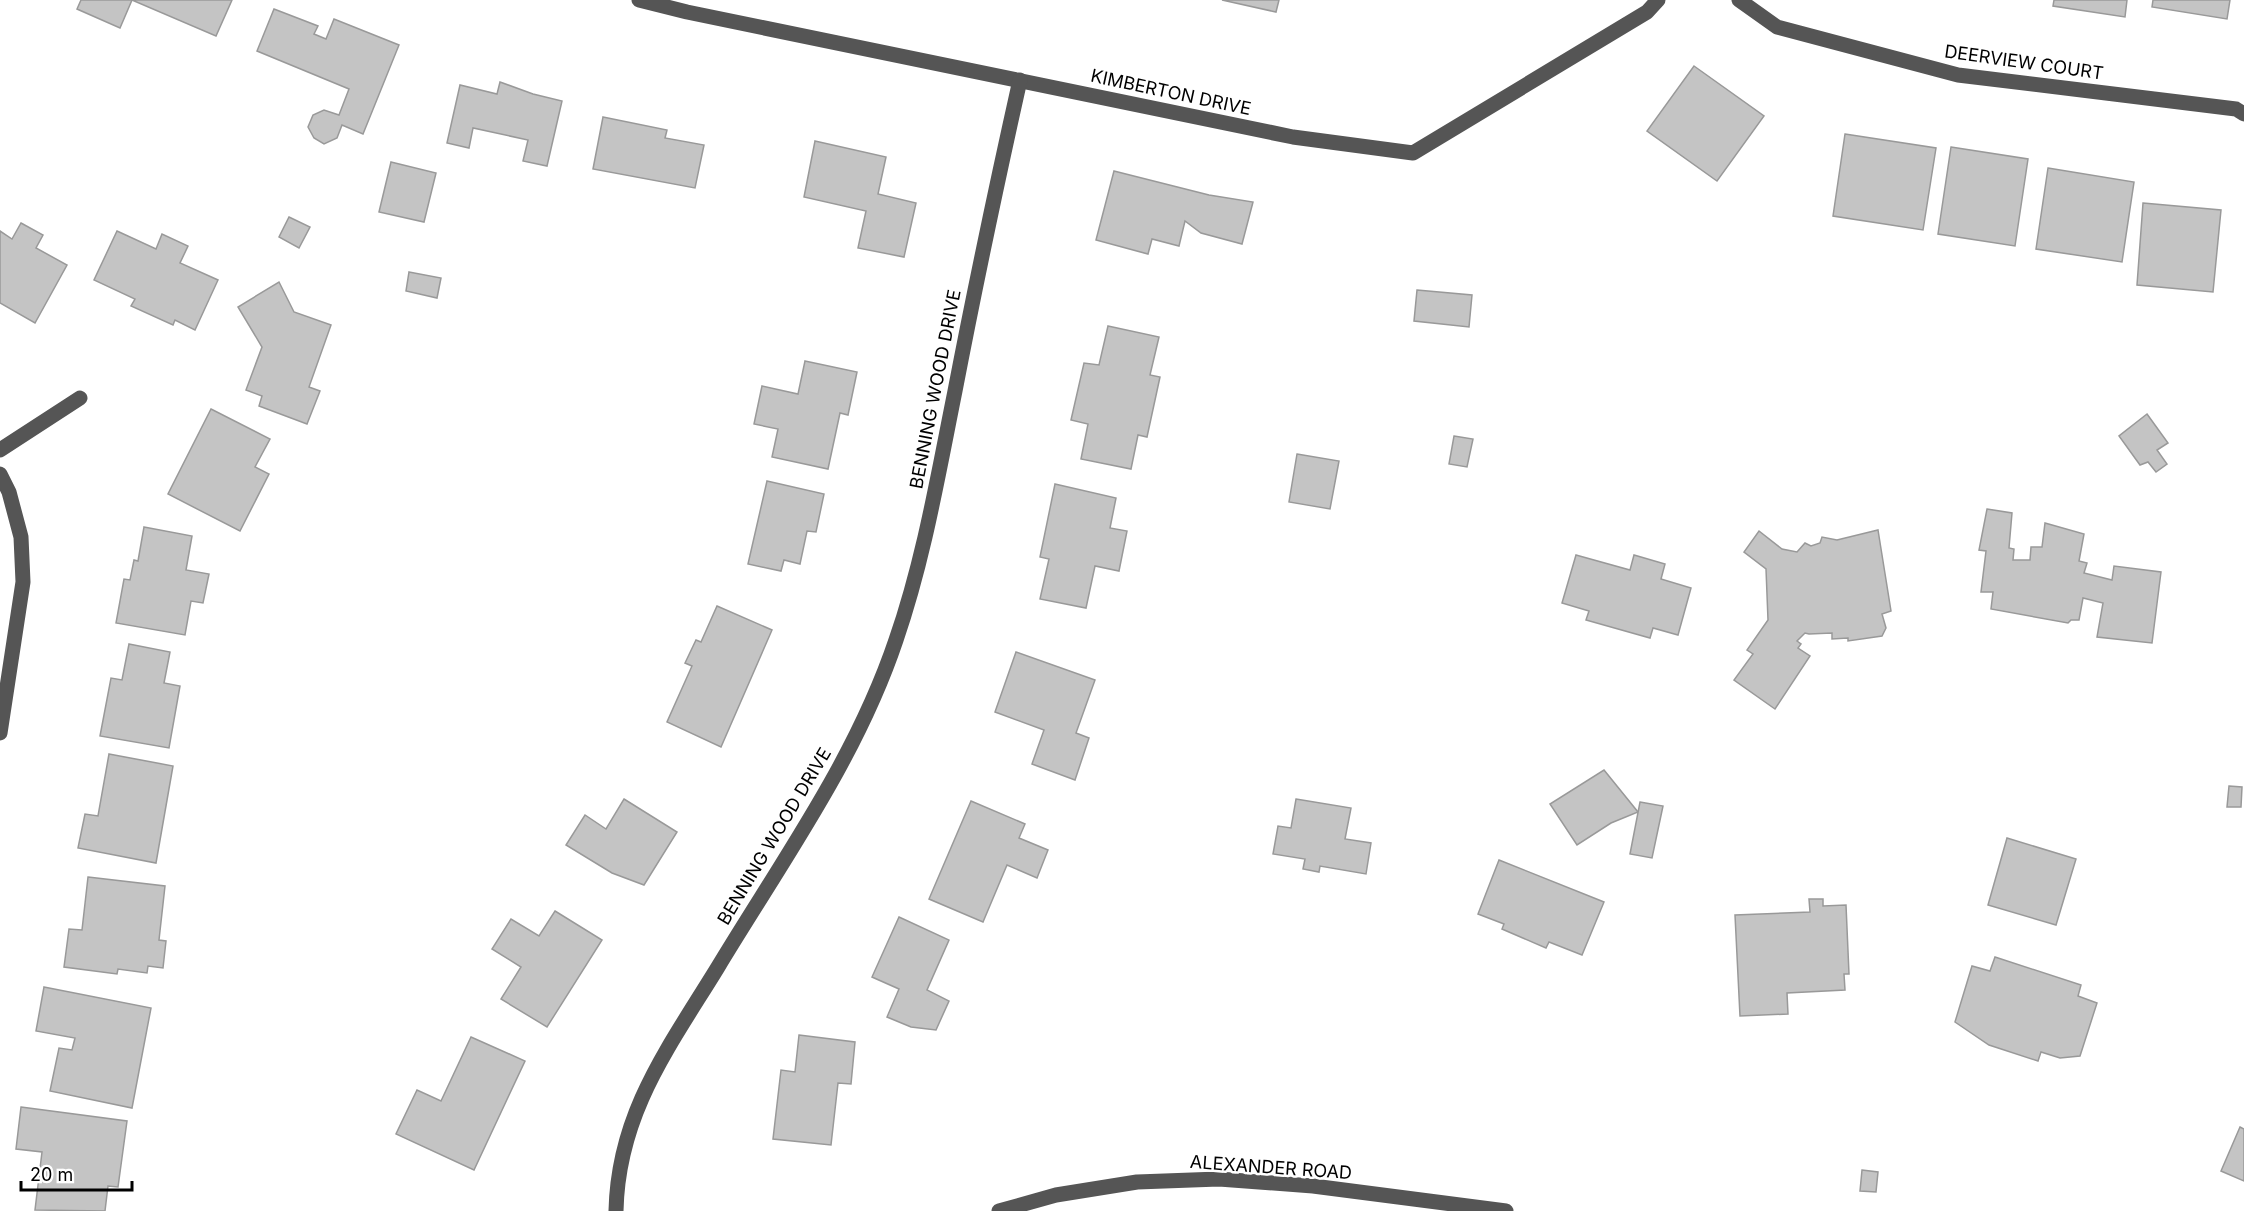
<svg xmlns="http://www.w3.org/2000/svg" width="2244" height="1211" viewBox="0 0 2244 1211" font-family="Inter,sans-serif">
<style>
.building{fill:#c4c4c4;stroke:#999;stroke-width:1.5}
.lines{fill:none;stroke-linecap:round;stroke-linejoin:round}
.minor{stroke:#555;stroke-width:15}
.labels{text-anchor:middle;dominant-baseline:central;stroke-width:5;stroke-linejoin:round;paint-order:stroke}
.street-label{font-size:18px;fill:#000;stroke:#fff}
</style>
<rect width="100%" height="100%" fill="#fff"/>
<g class="building">
<path d="M81,0H132L120,28L77,9Z"/>
<path d="M132,0H232L216,36Z"/>
<path d="M1222,0H1279L1276,12Z"/>
<path d="M2054,0H2127L2125,17L2053,6Z"/>
<path d="M2153,0H2230L2227,19L2152,7Z"/>
<path d="M274,9L318,26L314,34L326,39L334,19L399,45L363,134L342,125L337,138L324,144L314,138L308,127L313,115L324,110L339,115L349,89L257,51Z"/>
<path d="M1694,66L1764,116L1717,181L1647,131Z"/>
<path d="M500,82L533,94L562,101L547,166L523,161L528,140L473,128L469,148L447,143L460,85L497,94Z"/>
<path d="M603,117L667,130L665,138L704,145L695,188L593,169Z"/>
<path d="M1845,134L1936,148L1923,230L1833,216Z"/>
<path d="M815,141L886,157L878,194L916,203L904,257L858,248L866,211L804,197Z"/>
<path d="M1951,147L2028,159L2015,246L1938,234Z"/>
<path d="M391,162L436,173L424,222L379,212Z"/>
<path d="M2048,168L2134,182L2122,262L2036,249Z"/>
<path d="M1114,171L1209,195L1253,202L1242,244L1201,233L1185,221L1179,246L1152,239L1148,254L1096,240Z"/>
<path d="M2143,203L2221,210L2213,292L2137,285Z"/>
<path d="M289,217L310,227L299,248L279,237Z"/>
<path d="M21,223L43,235L36,248L67,265L35,323L0,303V231L12,239Z"/>
<path d="M117,231L156,249L162,234L188,246L180,263L218,280L195,330L175,320L173,325L131,306L135,299L94,280Z"/>
<path d="M409,272L441,278L437,298L406,291Z"/>
<path d="M279,282L294,312L331,325L309,387L320,391L307,424L259,406L262,396L246,390L262,347L238,307Z"/>
<path d="M1417,290L1472,295L1469,327L1414,321Z"/>
<path d="M1108,326L1159,337L1150,375L1160,377L1147,437L1138,435L1131,469L1081,459L1088,424L1071,420L1084,363L1099,365Z"/>
<path d="M805,361L857,372L848,415L840,413L828,469L772,457L778,429L754,424L762,386L798,394Z"/>
<path d="M211,409L270,439L255,467L269,474L240,531L168,494Z"/>
<path d="M2147,414L2168,443L2157,450L2167,464L2156,472L2148,462L2140,465L2119,436Z"/>
<path d="M1454,436L1473,439L1467,467L1449,464Z"/>
<path d="M1297,454L1339,461L1330,509L1289,502Z"/>
<path d="M767,481L824,494L816,532L807,531L800,564L784,560L781,571L748,564Z"/>
<path d="M1055,484L1116,498L1110,528L1127,531L1119,571L1095,566L1086,608L1040,599L1049,559L1040,557Z"/>
<path d="M1987,509L2012,513L2009,548L2014,549L2013,560H2030L2031,547H2042L2045,523L2084,534L2079,561L2087,563L2084,573L2112,580L2114,566L2161,572L2152,643L2097,637L2103,603L2083,598L2079,620H2071L2068,623L1991,609L1993,592H1981L1986,551L1979,550Z"/>
<path d="M144,527L192,536L186,570L209,574L203,603L191,601L185,635L116,623L124,579L130,580L134,560L138,561Z"/>
<path d="M1878,530L1891,611L1882,614L1886,628L1882,636L1848,641V638L1832,639V633L1809,634L1805,633L1797,641L1801,644L1798,648L1810,656L1775,709L1734,680L1753,654L1747,650L1768,620L1766,569L1744,552L1759,531L1782,549L1797,552L1805,543L1811,546L1820,543L1822,537L1837,540Z"/>
<path d="M1576,555L1630,570L1634,555L1665,564L1661,579L1691,588L1678,635L1653,628L1650,638L1586,620L1589,611L1562,603Z"/>
<path d="M717,606L772,630L721,747L667,722L692,666L685,663L696,640L701,642Z"/>
<path d="M129,644L170,652L164,683L180,686L169,748L100,736L111,678L122,680Z"/>
<path d="M1016,652L1095,680L1076,733L1089,738L1075,780L1032,764L1044,730L995,712Z"/>
<path d="M109,754L173,766L156,863L78,848L85,814L98,816Z"/>
<path d="M1604,770L1638,812L1611,823L1577,845L1550,804Z"/>
<path d="M2229,786L2242,787L2241,807H2227Z"/>
<path d="M624,799L677,832L644,885L612,873L566,845L585,815L606,829Z"/>
<path d="M1296,799L1351,808L1345,839L1371,843L1366,874L1320,866L1319,872L1303,869L1305,859L1273,854L1278,826L1291,828Z"/>
<path d="M971,801L1025,824L1019,838L1048,850L1037,878L1007,865L983,922L929,899Z"/>
<path d="M1640,802L1663,806L1652,858L1630,854Z"/>
<path d="M2007,838L2076,859L2056,925L1988,905Z"/>
<path d="M1499,860L1604,902L1582,955L1549,942L1546,948L1502,929L1504,924L1478,914Z"/>
<path d="M88,877L165,886L159,940L166,941L163,968L148,966L147,973L118,969L117,974L64,967L69,929L82,930Z"/>
<path d="M1809,899H1823V906L1846,905L1849,974H1844L1845,990L1787,993L1788,1014L1740,1016L1735,915L1810,912Z"/>
<path d="M555,911L602,940L547,1027L501,999L521,967L492,949L511,919L539,936Z"/>
<path d="M899,917L949,940L927,990L949,1001L936,1030L911,1027L887,1017L899,989L872,977Z"/>
<path d="M1995,957L2081,985L2078,996L2097,1003L2080,1056L2060,1058L2041,1052L2038,1061L1989,1045L1955,1022L1972,966L1990,971Z"/>
<path d="M44,987L151,1008L132,1108L50,1091L59,1048L72,1050L75,1038L36,1031Z"/>
<path d="M799,1035L855,1042L851,1084L838,1083L831,1145L773,1139L781,1070L795,1072Z"/>
<path d="M471,1037L525,1061L474,1170L396,1134L417,1090L441,1101Z"/>
<path d="M21,1107L127,1121L118,1187L108,1186L105,1211L35,1210L42,1152L16,1149Z"/>
<path d="M2240,1127L2244,1129V1181L2221,1171Z"/>
<path d="M1862,1170L1878,1172L1876,1192L1860,1191Z"/>
</g>
<g class="lines">
<g class="minor">
<path d="M639,0L687,12L1293,137L1413,153L1647,12L1658,0"/>
<path d="M1739,0L1777,27L1958,75L2236,109L2244,114"/>
<path d="M0,450L80,398"/>
<path d="M0,474L9,492L21,537L23,582L0,733"/>
<path d="M616,1211C618,1113 669,1047 718,967C782,861 856,759 896,640C924,559 938,475 955,391C975,287 997,183 1020,80"/>
<path d="M999,1211L1056,1195L1137,1182L1219,1179L1313,1186L1506,1211"/>
</g>
</g>
<g class="labels">
<g class="street-label">
<text transform="translate(2024 62) rotate(8)">DEERVIEW COURT</text>
<text transform="translate(1171 92) rotate(12)">KIMBERTON DRIVE</text>
<text transform="translate(935 389) rotate(-79)">BENNING WOOD DRIVE</text>
<text transform="translate(774 836) rotate(-59)">BENNING WOOD DRIVE</text>
<text transform="translate(1271 1167) rotate(4)">ALEXANDER ROAD</text>
</g>
</g>
<path d="M21 1181v9h111v-9" fill="none" stroke="#000000" stroke-width="3"/>
<text x="30" y="1181" font-size="18" fill="#000000" stroke="#ffffff" stroke-width="4.5" paint-order="stroke">20 m</text>
</svg>
